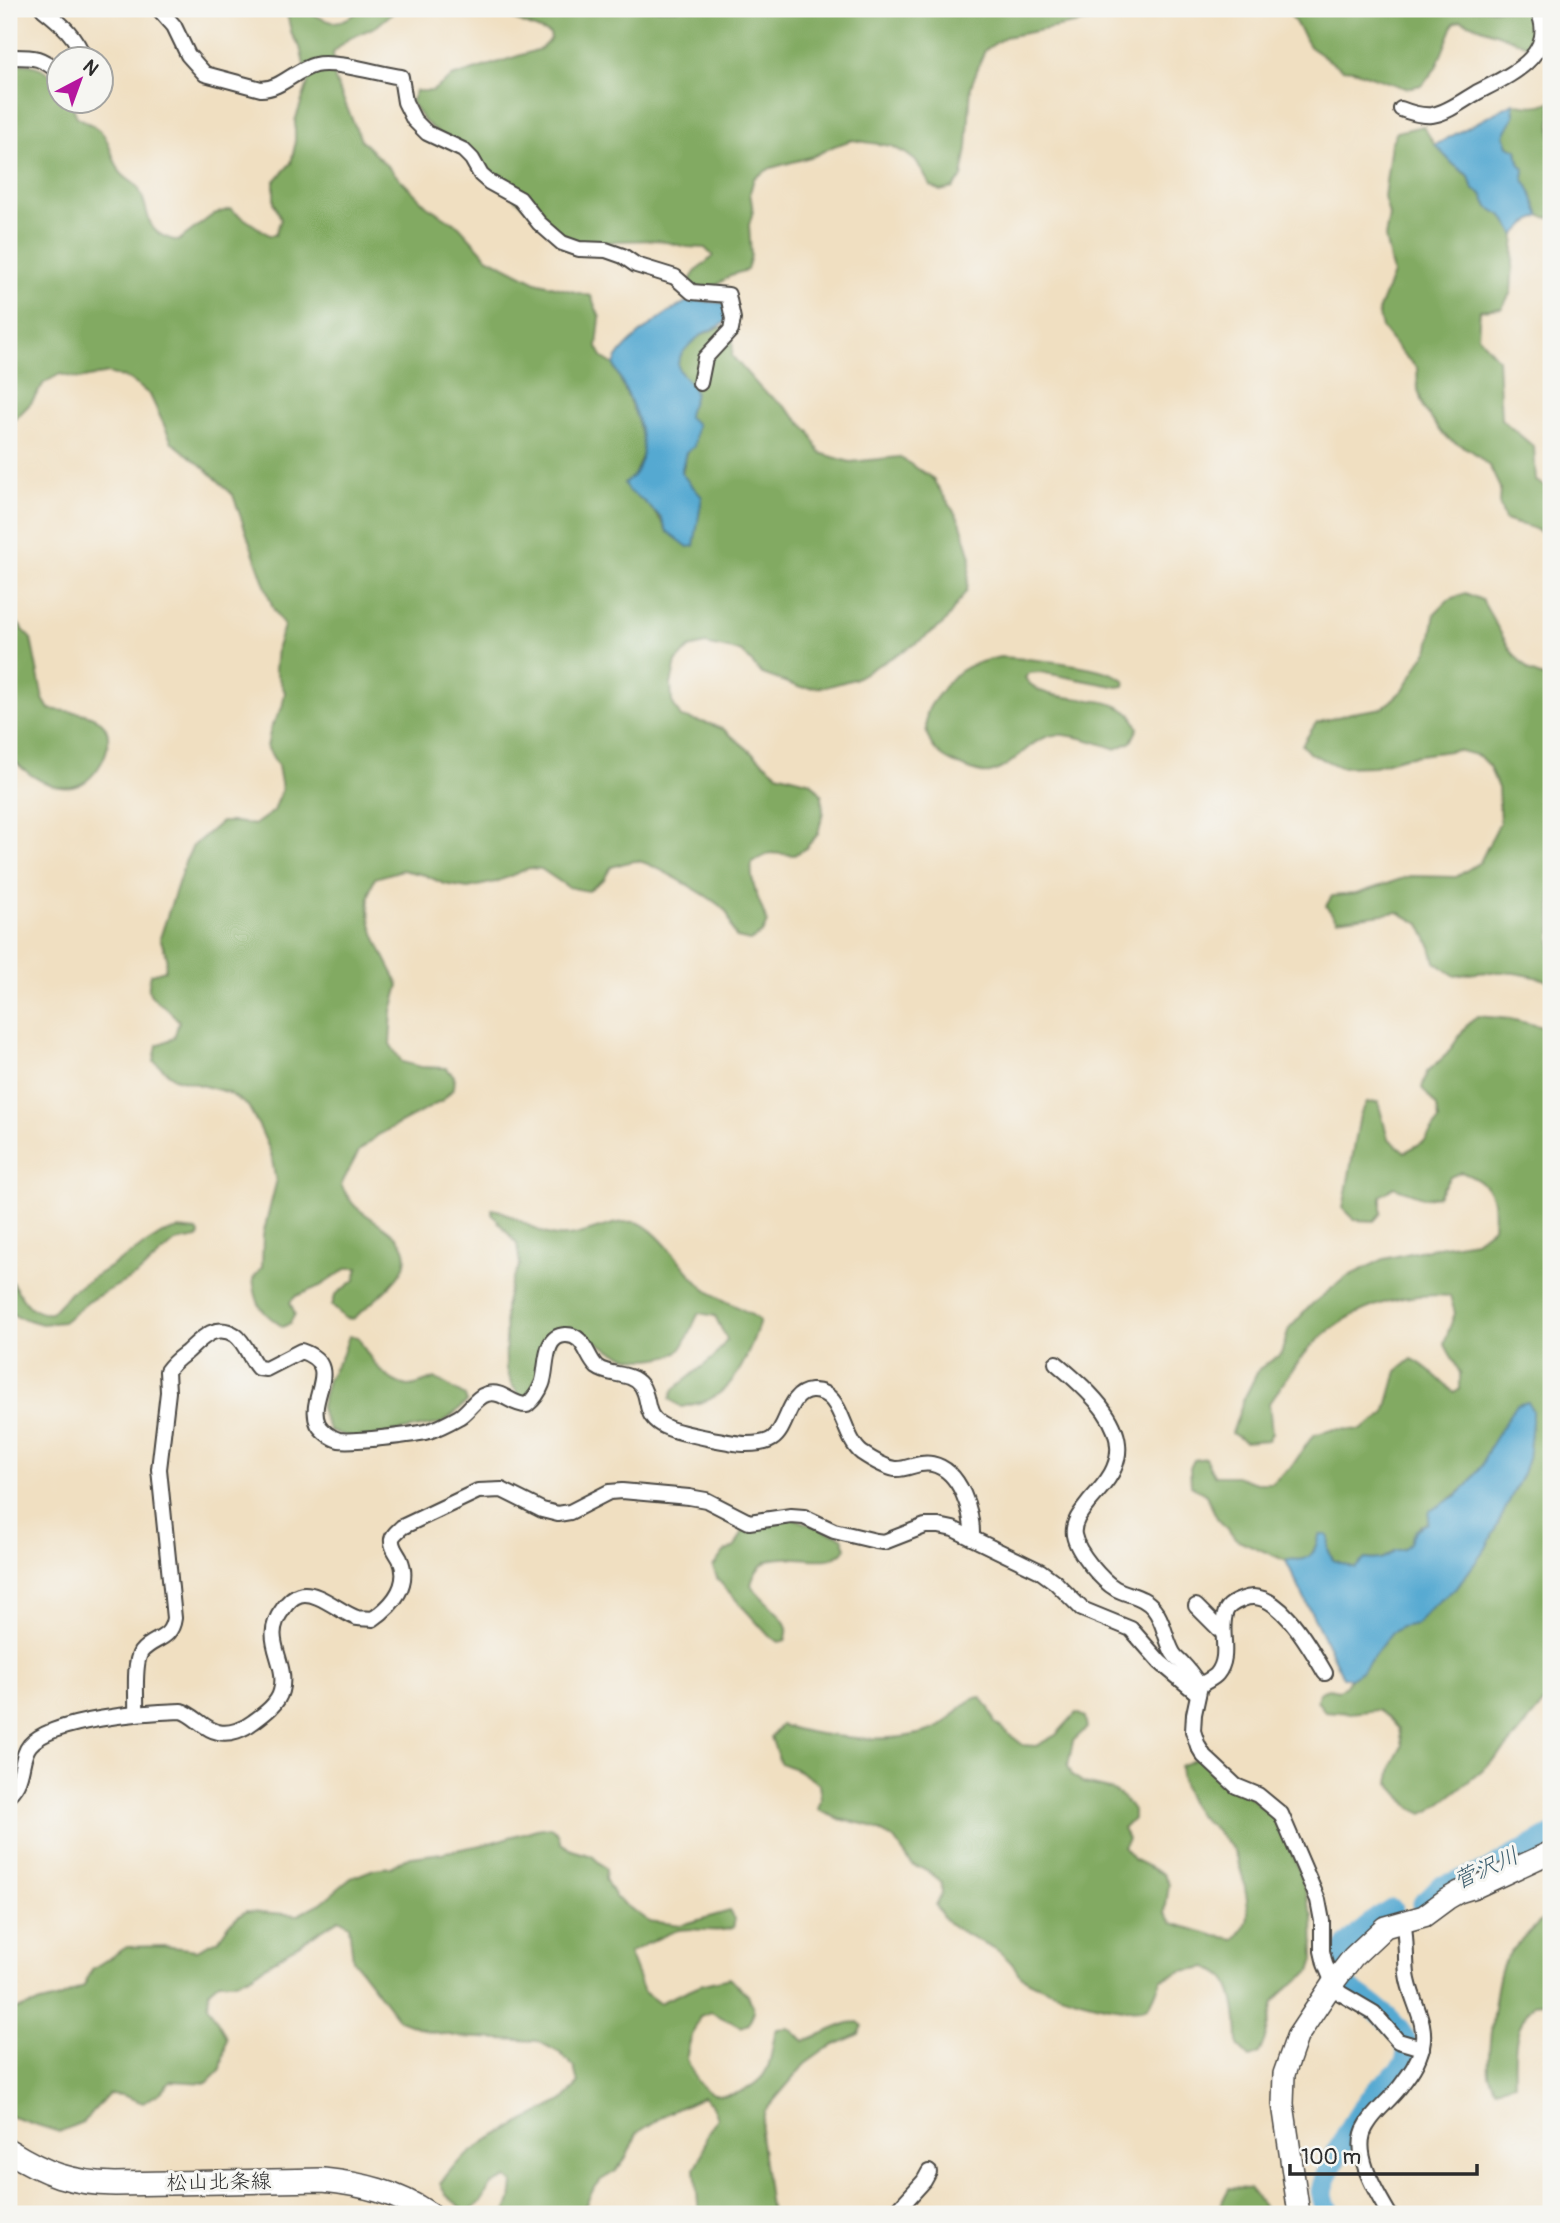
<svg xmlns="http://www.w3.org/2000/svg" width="1560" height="2223" viewBox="0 0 1560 2223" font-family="Pangolin,'Klee One',sans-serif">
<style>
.forest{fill:#82aa62;stroke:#566a46;stroke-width:2}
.water{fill:#55a9d1;stroke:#406a7e;stroke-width:2}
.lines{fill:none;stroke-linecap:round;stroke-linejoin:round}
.river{stroke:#55a9d1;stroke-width:23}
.street-casing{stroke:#494642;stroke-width:18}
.secondary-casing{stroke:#494642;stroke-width:24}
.primary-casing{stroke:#494642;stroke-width:26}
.street{stroke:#fff;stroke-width:14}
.secondary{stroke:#fff;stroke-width:21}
.primary{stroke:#fff;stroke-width:23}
.labels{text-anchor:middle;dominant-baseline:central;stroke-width:6;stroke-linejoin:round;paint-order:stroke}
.street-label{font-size:21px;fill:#2b2b2b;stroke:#f6f6f2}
.water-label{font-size:23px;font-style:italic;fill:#3c5d6d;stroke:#f6f6f2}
</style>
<rect width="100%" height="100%" fill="#f6f6f2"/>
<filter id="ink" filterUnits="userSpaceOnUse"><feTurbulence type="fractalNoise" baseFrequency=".0143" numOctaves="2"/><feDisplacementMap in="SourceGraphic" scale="14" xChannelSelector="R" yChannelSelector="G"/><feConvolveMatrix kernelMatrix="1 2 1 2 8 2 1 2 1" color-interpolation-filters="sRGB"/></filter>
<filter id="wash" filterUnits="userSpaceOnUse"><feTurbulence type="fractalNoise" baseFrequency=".00686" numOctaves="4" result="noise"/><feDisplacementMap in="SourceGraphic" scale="28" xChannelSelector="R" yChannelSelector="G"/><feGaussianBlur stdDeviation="1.57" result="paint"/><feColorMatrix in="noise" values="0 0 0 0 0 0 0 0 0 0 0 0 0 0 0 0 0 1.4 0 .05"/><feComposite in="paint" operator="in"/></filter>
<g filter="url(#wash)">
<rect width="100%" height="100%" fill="#f0dfc1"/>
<g class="forest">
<path d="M290,9C322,9 327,38 361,9H397L377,26L348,39L333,53L335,80L361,140L427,206L459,226L487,257L536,282L591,296L600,318L597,347L603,358L614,365L637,418L645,449L633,478L624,483C629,492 634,493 641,499C653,509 661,518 667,531C674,505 682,479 686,453C689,439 685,423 688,410C689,404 694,401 694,396C695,381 673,375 679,358C684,344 711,326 726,328L733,341L732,356L761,389L785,407L810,432L820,453L850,462L899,457L932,478L960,521L971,557L967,590L944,623L917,643L854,679L826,687L801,688L762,674L742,652L705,644L689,648L676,662L671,685L672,702L681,717L710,724L723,729L777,773L811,782L822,795L823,812L818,834L805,849L794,855L770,853L752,862C749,885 761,902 767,923L762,933L750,941L737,938C729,927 732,923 727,913C721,902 652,863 638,861C630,860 619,865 611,867L604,879L588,891L568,887L541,869L529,868L496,882L468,888L444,884L425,875L402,870L375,878C356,912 383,954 399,985L392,1011L390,1044L402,1062L421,1067L446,1068L454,1076L453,1089L442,1101L378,1135L359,1151L341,1185C345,1192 350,1202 356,1207C376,1225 422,1240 400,1274C390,1289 368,1306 353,1319L345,1318L332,1306L335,1295L355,1280L358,1268H348L320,1286L296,1296L290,1302L295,1314L290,1323L283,1327C261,1312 256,1306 253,1279L262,1267L263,1235L276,1183L271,1153L260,1128L248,1106L227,1092L174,1078L154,1061L157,1045L174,1038L179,1021C175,1017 171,1012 166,1008C151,996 145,996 151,974L165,970L167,957L160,938L185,862L193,846L221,822H236L254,825L274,811L282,789L278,766L267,747L271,727L282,708L285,692L275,670L277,647L284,626L273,608L233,495L207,470L172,442L150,395L129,379L108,373L79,379L60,374L44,383L31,403L9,425V64C34,63 41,66 59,82L60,102H71L77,117C114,135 103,138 119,170C123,178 133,181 138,188C153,213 140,233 178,241L214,214L230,209L269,235H275L281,219L274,203V182L291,163L295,145V121L308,83L300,47L292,35L286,10Z"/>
<path d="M498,9H1129L1111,17L1005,37L985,50L971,86L967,148L962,177L953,188L940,191L930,185L917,162L905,153L891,146L852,140L834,146L814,156L771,168L754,178L750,193L753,211L749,225L751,255L747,270L731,275L710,290L690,286C689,272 705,265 713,256L705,248L687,247L657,240L617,241L581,246L565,241L423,120L411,102L416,91H432L452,77L540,49L551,39L550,34L515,20Z"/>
<path d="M1287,9H1551V39L1530,47C1507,36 1484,30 1461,20L1454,23L1436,68L1422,85L1405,88L1353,70L1342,69L1311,48Z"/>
<path d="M1551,101V218L1540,216L1529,188L1523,178L1524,169L1519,163L1517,150L1508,146L1504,134L1514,116L1513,103C1526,106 1539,108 1551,101Z"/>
<path d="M1423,126L1435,145L1453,164L1469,177L1473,189L1482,194L1488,207L1503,216L1515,235L1511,292L1502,308L1480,310L1478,336L1498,359L1501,419L1534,447L1536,481L1551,489V551C1542,523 1529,529 1505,520L1499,503L1500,488L1490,467L1472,451L1450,440L1442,433L1424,409L1418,390L1417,368L1400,351L1382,328L1378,311L1393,274L1385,237L1389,215L1384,197L1391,143L1397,132Z"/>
<path d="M1465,593L1482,600L1511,651L1530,672L1551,680V982C1518,970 1490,970 1455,976L1435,962L1431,947L1420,924L1398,912L1337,920L1326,906L1332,896L1356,894L1410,876L1456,877L1480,862L1500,822L1498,788L1489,766L1479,756L1457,750L1405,757L1374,766L1340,767L1309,753L1302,745L1316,723L1351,713L1383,708L1403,690L1429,648L1435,613L1448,600Z"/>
<path d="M9,613L31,639L43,699L49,709C66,712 86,710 101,722C120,738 98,778 79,785C55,795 23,773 9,754Z"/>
<path d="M1000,657C1027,659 1107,664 1125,681L1124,686L1118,687L1040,672L1029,673L1025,678C1046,709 1103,689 1130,714C1134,717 1136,724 1138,728L1131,742L1116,749C1102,744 1069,733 1054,735C1028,739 1015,767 990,773C981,775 968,769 959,765C935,756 922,740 927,713C929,705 937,697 942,690C957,667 974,663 1000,657Z"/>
<path d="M1477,1016L1510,1019L1547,1028L1551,1025V1695C1533,1714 1519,1736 1501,1753C1480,1774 1456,1791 1433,1809L1423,1814L1411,1808L1389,1783L1393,1763L1402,1746L1399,1729L1389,1718L1377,1710L1350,1713L1325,1711L1317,1701L1319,1693L1329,1688L1339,1690L1346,1686L1350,1678L1363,1670L1391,1633L1401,1627L1416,1624L1432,1607L1458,1586L1486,1548L1523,1473L1528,1458L1532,1422L1490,1446L1482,1465L1468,1485L1444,1504L1428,1523L1420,1526L1410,1544L1401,1550H1395C1386,1559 1378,1561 1365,1559L1355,1568L1333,1560L1328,1549L1329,1538L1320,1534C1316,1543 1315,1556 1304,1559C1297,1561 1293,1558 1286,1561L1236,1539L1217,1518L1206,1495L1191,1485L1190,1468L1194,1460L1205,1458L1215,1476H1236L1256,1483H1272L1292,1466L1313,1435L1335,1429L1361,1430L1385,1414L1397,1371L1412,1359C1429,1366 1439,1382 1454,1392L1460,1388V1373L1444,1343L1455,1313L1450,1296C1399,1291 1343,1311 1308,1350C1294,1366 1282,1386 1269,1403L1272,1433L1268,1440L1245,1442L1232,1433L1243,1401L1259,1369L1281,1354L1289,1329L1311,1305L1346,1277L1384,1259L1437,1247L1475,1241L1493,1227C1496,1194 1492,1184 1461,1172L1450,1177L1438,1196L1425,1198L1394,1187L1381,1196V1213L1374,1221L1354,1220L1343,1209L1360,1115L1367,1103L1378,1102L1388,1138L1405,1152L1425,1141L1439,1120L1437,1107L1422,1088L1427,1072L1447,1054L1468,1024Z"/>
<path d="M492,1209C508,1210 532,1231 551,1235C580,1242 606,1219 635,1222C655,1224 687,1274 704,1288C721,1302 743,1306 760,1321C750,1349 739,1386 708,1400C700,1403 690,1405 681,1407L670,1399L674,1389L713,1358L727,1340L715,1316L699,1313C692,1324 688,1343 678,1352C673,1356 663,1357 657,1358C619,1364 602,1342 570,1327L559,1330L533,1398L521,1397L512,1385L506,1369L505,1307L511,1283L520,1265L517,1244L492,1214Z"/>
<path d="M178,1229L197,1231L199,1234L198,1238L175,1242L137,1275L92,1299L63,1322L42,1324L18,1317L9,1312V1278C20,1293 29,1316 51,1313L72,1291L162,1234Z"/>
<path d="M349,1336L358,1337C367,1355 385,1383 408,1386C416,1386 427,1381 435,1378L465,1396L467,1402L443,1423L356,1439L330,1431L320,1409L328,1379L342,1356Z"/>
<path d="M781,1513L842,1537L846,1548C828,1579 764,1531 751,1585C759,1597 784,1615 787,1628C788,1632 786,1636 786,1640L779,1642L769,1636L718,1580L713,1567L724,1552L735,1547L743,1531L752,1524Z"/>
<path d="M981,1697L989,1708L995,1723L1023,1745L1036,1746L1056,1735L1076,1713L1085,1717L1087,1728L1073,1741L1068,1766L1072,1775L1084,1783L1110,1789L1123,1797L1133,1811V1819L1123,1829L1128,1839L1123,1847L1133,1859L1163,1874L1169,1884L1165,1913L1172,1923L1216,1936L1235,1939C1239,1934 1246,1927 1247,1921C1251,1906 1241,1866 1234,1852C1226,1837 1211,1828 1200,1816C1188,1804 1181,1783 1180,1766L1196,1759L1205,1761L1279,1821L1300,1874L1313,1917L1314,1959L1310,1972L1284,1990L1274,2002L1266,2036L1259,2054L1250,2058L1238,2046C1238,2027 1237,1988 1221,1975C1217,1972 1211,1969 1207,1967L1182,1971L1162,1979C1157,1986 1154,2002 1147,2007C1129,2018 1036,1990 1020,1975C1016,1971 1017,1970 1014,1966C1009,1960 1000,1952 994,1948C973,1937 945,1928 936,1905L942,1893L941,1882L927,1870L913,1866L893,1838L868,1825L839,1819L818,1810L821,1799L819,1784L798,1770L780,1763L771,1737L781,1725C823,1738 896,1746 937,1728C954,1720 963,1698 981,1697Z"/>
<path d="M551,1827L558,1834L561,1843L572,1850L592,1856L606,1869L605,1879L615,1897L648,1921L681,1925L730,1911L735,1919L733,1928C714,1934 698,1927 679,1930C667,1933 641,1947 629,1953L644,1992L659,2003L700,1985L729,1978L748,1995L754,2011L749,2024L741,2027L711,2012L700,2016C695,2029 687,2044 687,2058C688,2063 691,2068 693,2073C706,2104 739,2099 760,2079C774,2065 770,2045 777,2029L789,2028L804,2041L848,2023L858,2022L863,2026L859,2034L826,2049L805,2064L765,2111L760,2134L771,2214H699L695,2169L702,2155L707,2134L717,2118L711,2104L703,2097L668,2113L637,2133L627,2156L616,2171L601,2180L593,2190L581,2214H505L511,2201L513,2183L507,2178L491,2185L482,2201L468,2213L446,2195L440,2183L455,2165L486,2141L564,2100L578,2084L574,2067L560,2053L538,2041L460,2037L428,2031L399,2020L353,1960L349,1925L339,1919L251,1975L236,1982H219L209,1991L208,2006L227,2038L221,2069L207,2083L171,2081L161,2092L143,2103L122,2095L109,2094L83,2122L59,2132L9,2116V2011L60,1998L84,1986L92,1969L127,1947L164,1946L197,1950L218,1940L230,1923L246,1911L298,1915L321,1903L351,1878L374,1869L391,1867L405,1858L441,1853L486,1844L537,1829Z"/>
<path d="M1551,1912V2009L1542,2003L1534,2004C1513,2025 1514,2056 1515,2083L1495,2088C1493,2083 1490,2078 1489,2073C1487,2054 1496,1981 1503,1964C1509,1951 1540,1921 1551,1912Z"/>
<path d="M1229,2188L1250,2189L1269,2214H1216Z"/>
</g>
<g class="water">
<path d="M1513,103L1514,116L1504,135L1508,146L1517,150L1519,163L1524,169L1523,178L1529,188L1540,216L1527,223L1515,235L1503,216L1488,207L1482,194L1473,189L1469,176L1453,164L1435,145Z"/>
<path d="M692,300L723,303C733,329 720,323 704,333C696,338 684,349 680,357C672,373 690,378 694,390C697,399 688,407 688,417L697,424L694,447L686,452L681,473L702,497L694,546L688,547L667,531L661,517L640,498L628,491L624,483C665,458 628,397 614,365C617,347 674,305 692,300Z"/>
<path d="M1528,1402L1532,1410V1422L1528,1458L1523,1473L1486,1548L1458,1586L1432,1607L1416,1624L1401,1627L1391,1633L1363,1670L1350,1678L1343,1677L1286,1561C1293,1558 1297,1561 1304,1559C1315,1556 1316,1543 1320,1534H1326L1329,1538L1328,1549L1333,1560L1355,1568L1365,1559C1378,1561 1386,1559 1395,1550H1402L1410,1543C1413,1532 1416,1528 1428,1523L1430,1511L1456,1496L1468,1485L1482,1465L1490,1446L1511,1412L1517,1405Z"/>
</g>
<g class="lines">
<g class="river">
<path d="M1424,1904L1440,1888L1487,1872L1551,1836"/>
<path d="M1335,1962C1352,1940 1368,1924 1392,1910"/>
<path d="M1329,2214C1326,2208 1322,2201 1322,2194C1323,2172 1362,2107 1378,2090C1387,2081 1399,2075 1405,2064C1420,2035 1366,2001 1347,1988"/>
</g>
</g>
</g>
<g filter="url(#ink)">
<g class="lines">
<g class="street-casing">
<g id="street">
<path d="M43,9C62,24 76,36 85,60"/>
<path d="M159,9L174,26L188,55L205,74L261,89C281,89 295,70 315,65C334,60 380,74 401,77L405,102L414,120L427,133L463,150L472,159L481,175L489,182L520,199L539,223L562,243L579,249L606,250L623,256L636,265L675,277L692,292L728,295L733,319L731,330L705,358L700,383"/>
<path d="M9,57C34,57 40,56 60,73"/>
<path d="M1401,109C1411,113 1421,116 1432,115C1447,113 1464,100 1476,93C1508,76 1560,55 1537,9"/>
<path d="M1056,1363C1084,1387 1133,1426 1114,1468C1109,1481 1098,1491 1089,1502C1081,1512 1072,1523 1074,1535C1077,1552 1102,1581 1116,1589C1130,1596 1144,1596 1154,1609C1164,1621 1165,1639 1173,1653C1176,1658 1180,1660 1184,1665C1190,1671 1195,1679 1200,1686"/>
<path d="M1196,1606L1223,1633"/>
<path d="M1325,1673C1311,1649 1277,1585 1243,1599C1236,1602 1229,1604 1226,1611C1218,1631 1232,1656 1217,1674C1213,1679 1205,1681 1200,1686L1194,1714L1193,1731L1198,1746L1204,1756L1236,1786L1258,1795L1281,1814L1318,1900L1322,1921V1951L1325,1964L1333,1983L1340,1993L1374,2013L1398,2041L1422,2048"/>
<path d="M136,1713C137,1698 133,1664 141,1652C153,1637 171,1641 174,1618L159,1469L168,1392L167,1371C173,1362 179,1358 187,1352C200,1340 215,1322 235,1335C246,1343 249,1358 258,1368L266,1369L301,1351C345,1366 306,1397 318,1424C322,1431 331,1438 339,1440C353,1442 415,1435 429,1431C439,1428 450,1422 459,1417C469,1411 476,1397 487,1394C504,1390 510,1405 527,1405C534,1399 539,1392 542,1384C548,1370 542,1336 565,1335C585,1334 586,1357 597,1367C610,1377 630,1371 641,1385C652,1401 641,1417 668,1428C680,1433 733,1444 746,1444C753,1444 766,1443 772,1439C789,1428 787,1393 811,1391C844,1389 841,1437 862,1453C871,1459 884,1467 895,1469C908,1470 918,1461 932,1464C961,1470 973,1513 972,1538"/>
<path d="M9,1794C26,1778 19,1758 30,1745C52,1719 147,1712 181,1711C195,1715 203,1729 218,1732C230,1735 244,1729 253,1722C264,1714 278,1704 281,1691C289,1660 259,1640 283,1609C287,1603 292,1597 299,1595C316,1589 341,1613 357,1618C362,1619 369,1618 373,1619C393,1605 411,1584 400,1559C397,1553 391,1547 392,1539C393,1534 398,1531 402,1527L478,1491L502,1490L542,1510L558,1514L570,1512L609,1492L622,1491L689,1497L706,1500L749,1522L791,1516L804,1517L834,1531L876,1541L884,1542L925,1526H939L953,1529L1040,1571L1055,1582L1082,1609L1131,1629L1160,1662L1198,1694"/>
<path d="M894,2214L924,2181L929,2172"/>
<path d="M1389,2214C1376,2192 1350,2151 1367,2125C1375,2111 1389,2101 1399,2088C1409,2075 1418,2064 1422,2047C1428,2020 1410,2000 1407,1974C1405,1956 1407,1940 1403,1921"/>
</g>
</g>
<g class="secondary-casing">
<path id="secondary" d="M1299,2214L1283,2104L1284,2074L1297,2037L1333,1983L1353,1957L1385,1927L1424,1916L1447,1899L1459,1892L1478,1886L1551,1852"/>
</g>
<g class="primary-casing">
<path id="primary" d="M9,2151C46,2174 71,2183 115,2184L323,2180C362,2184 396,2192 429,2214"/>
</g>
<use href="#street" class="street"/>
<use href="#secondary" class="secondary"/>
<use href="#primary" class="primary"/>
</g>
</g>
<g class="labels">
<g class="street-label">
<text transform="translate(219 2182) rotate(-1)">松山北条線</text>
</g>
<g class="water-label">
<text transform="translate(1486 1868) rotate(-24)">菅沢川</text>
</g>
</g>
<rect width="1560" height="2223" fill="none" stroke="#f6f6f2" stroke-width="35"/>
<g transform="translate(80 80) rotate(41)"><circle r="33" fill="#f6f6f2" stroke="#a5a5a2" stroke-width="2"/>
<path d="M0-5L12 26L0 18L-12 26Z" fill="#b5179e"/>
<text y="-10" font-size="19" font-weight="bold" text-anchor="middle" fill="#2b2b2b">N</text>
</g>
<path d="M1290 2164v10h187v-10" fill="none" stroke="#2b2b2b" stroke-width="3.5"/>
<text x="1301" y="2164" font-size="21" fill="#2b2b2b" stroke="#f6f6f2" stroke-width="5" paint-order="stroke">100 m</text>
</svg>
